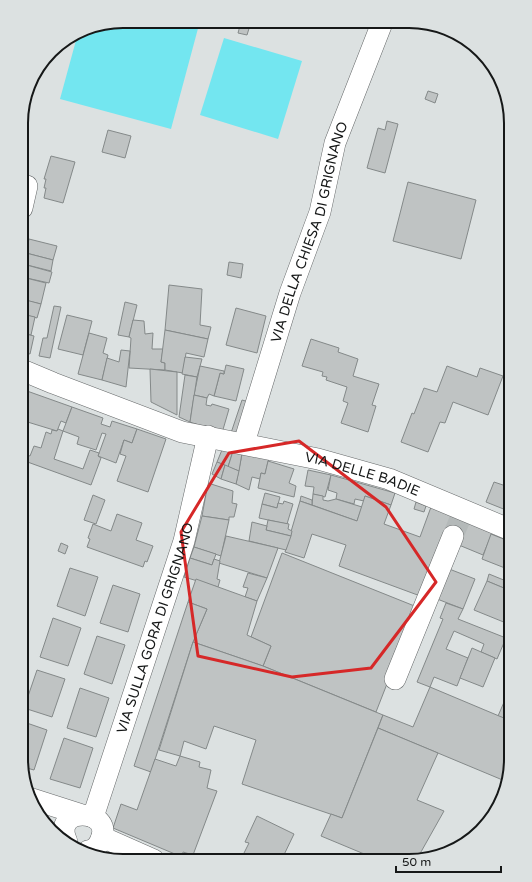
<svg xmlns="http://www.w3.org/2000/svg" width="532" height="882" viewBox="0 0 532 882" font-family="'Varela Round',sans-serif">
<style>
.green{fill:#73e6f0}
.building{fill:#bfc3c3;stroke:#848989}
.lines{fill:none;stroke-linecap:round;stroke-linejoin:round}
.minor-tunnel{stroke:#b4b9b9;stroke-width:21;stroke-dasharray:21 10;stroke-linecap:butt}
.minor-casing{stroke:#676a6b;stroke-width:22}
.minor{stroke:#fff;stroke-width:21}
.marked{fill:none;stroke:#d62828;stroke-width:3;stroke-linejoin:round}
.labels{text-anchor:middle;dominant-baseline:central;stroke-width:3.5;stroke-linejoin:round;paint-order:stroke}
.street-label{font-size:14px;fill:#161818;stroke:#dce1e1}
.rim{fill:none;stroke:#161818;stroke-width:2}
</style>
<rect width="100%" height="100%" fill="#dce1e1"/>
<g class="green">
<path d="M123,21H200L171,129L60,99L78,33L84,29Z"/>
<path d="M224,38L302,61L278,139L200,115Z"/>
</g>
<g class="building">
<path d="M241,22H251L247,35L238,33Z"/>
<path d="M428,91L438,94L435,103L425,99Z"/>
<path d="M387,121L398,124L385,173L367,168L378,128L385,130Z"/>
<path d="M108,130L131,136L125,158L102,152Z"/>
<path d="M51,156L75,162L63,203L44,198L46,188H44L46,179H44Z"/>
<path d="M408,182L476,200L461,259L393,241Z"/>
<path d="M29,239L57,246L53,260L26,253Z"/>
<path d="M26,253L53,260L51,271L23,264Z"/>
<path d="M229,262L243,264L241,278L227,275Z"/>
<path d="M23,264L52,272L49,283L22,277Z"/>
<path d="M22,277L46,283L41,304L24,300L26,293L22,292Z"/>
<path d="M169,285L202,289L200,325L211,327L208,339L165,330Z"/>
<path d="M22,299L41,304L37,318L22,314Z"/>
<path d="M125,302L137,305L129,337L118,335Z"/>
<path d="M54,306L61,307L50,358L39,356L43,338H47Z"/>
<path d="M236,308L266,316L257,353L226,345Z"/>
<path d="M22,314L35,317L31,335L22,333Z"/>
<path d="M67,315L92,321L83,355L58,349Z"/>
<path d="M133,320L144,321L145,334L153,333L152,349H163L161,362L165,363V370L129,368L131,338L129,337Z"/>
<path d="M165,330L208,339L204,357L186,353L183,373L165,370V363L161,362Z"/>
<path d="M22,333L34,336L30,354L22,352Z"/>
<path d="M89,333L107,338L103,353L108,355L102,380L78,374Z"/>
<path d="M311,339L339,348L338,352L358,359L353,376L379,384L372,405L376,406L368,432L341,423L348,403L343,401L347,387L326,380L327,377L322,376L323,372L302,366Z"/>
<path d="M121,350L130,351L126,387L102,380L107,358L119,362Z"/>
<path d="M185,357L202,359L197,377L182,374Z"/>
<path d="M226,365L244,369L236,401L214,396L220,373L224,374Z"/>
<path d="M200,366L224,371V374L220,373L214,396L209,394L207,398L194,395Z"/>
<path d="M447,366L477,377L480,368L503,376L488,415L453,402L445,423L440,422L428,452L401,442L412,413L414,414L424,388L437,392Z"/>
<path d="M150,369L177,372V415L151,402Z"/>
<path d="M185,375L197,377L190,422L179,417Z"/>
<path d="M27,391L72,407L66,423L61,421L57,431L21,420V400L24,401Z"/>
<path d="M194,395L207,398L206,405L211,406L212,404L229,409L222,433L190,422Z"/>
<path d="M242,400L249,402L239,436L231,433Z"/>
<path d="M72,407L103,418L101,424L110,427L112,421L137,429L132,443L124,440L116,463L98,456L106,434L102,433L96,450L77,444L79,437L63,431Z"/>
<path d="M58,429L63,431L54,459L83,469L90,450L99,453L98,456L101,458L91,485L22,460L24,454L30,456L34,446L41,448L46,432L51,434L52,430L57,431Z"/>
<path d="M137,429L166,439L148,492L117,481L126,456L120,454L124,440L132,443Z"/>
<path d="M224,445L234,448L228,467L217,462Z"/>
<path d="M243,449L269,458L265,474L261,473L260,479L252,477L249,490L236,484Z"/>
<path d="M233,451L242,453L239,471L228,467Z"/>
<path d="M268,461L294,469L289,483L296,486L294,497L258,488L261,473L265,474Z"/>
<path d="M217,462L225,465L221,479L212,474Z"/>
<path d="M225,465L239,471L236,484L221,479Z"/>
<path d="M308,470L331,475L325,497L313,494L314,487L305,486Z"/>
<path d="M331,475L395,493L391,505L365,496L364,501L355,499L354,504L336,499L337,493L328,490Z"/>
<path d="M509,476L511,477V512L486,502L494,482L506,486Z"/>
<path d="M208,483L233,491L232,503L237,504L234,517H229V520L202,516Z"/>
<path d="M265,493L280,497L277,508L262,504Z"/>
<path d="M313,494L323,496V500L328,501L336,499L362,507L357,521L312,505Z"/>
<path d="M93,495L105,500L96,524L84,520Z"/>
<path d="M301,496L312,500V505L300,501Z"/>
<path d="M365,496L391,505L384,524L420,537L431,507L463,520L456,537L423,597L339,566L346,545L312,534L304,558L285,552L300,501L357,521Z"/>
<path d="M284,501L293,504L287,524L259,518L262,504L277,508L278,503L283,504Z"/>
<path d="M416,502L426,506L424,512L414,509Z"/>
<path d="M117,514L142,523L136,540L153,546L147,562L145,561L143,567L87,547L90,539L88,538L93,524L111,531Z"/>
<path d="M202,516L229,520L221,556L194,547Z"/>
<path d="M268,520L289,524L288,529L292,531L291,536L266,530Z"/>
<path d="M463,520L493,531L483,555L454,543Z"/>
<path d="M252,522L267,526L266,530L291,536L286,550L249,541Z"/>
<path d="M491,534L511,542L510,570L482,559Z"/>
<path d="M226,536L278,548L267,578L219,563Z"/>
<path d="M61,543L68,546L65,554L58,551Z"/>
<path d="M21,544L28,547L21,567Z"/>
<path d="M194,547L216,554L212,565L190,558Z"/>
<path d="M282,553L417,607L376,712L263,666L271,646L251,637Z"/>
<path d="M190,558L212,565L214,559L220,561L217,579L220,580L218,587L184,577Z"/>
<path d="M444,567L475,579L463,609L432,597Z"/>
<path d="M70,568L98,577L85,616L57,606Z"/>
<path d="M248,573L267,578L257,601L245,597L248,588L243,587Z"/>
<path d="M489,574L511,583V591L487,581Z"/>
<path d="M196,579L257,601L247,635L271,646L263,666L193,642L207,609L188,602Z"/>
<path d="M487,581L511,591V625L474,610Z"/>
<path d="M113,585L140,594L128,632L100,623Z"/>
<path d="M188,602L207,609L193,642L151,772L134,766Z"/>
<path d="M446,603L463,609L458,619L506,638L497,659L481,652L484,644L454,631L446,649L468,658L457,686L434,677L430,687L417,682L443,619L440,618Z"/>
<path d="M53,618L81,628L68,666L40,657Z"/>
<path d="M97,636L125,645L112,684L84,674Z"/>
<path d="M193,642L263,666L383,715L342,818L242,784L256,740L214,726L206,749L184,741L180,756L159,750Z"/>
<path d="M472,648L495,658L483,687L460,678Z"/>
<path d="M37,670L65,679L52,717L24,708Z"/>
<path d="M511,686V721L498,716Z"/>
<path d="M430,687L511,721V766L505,781L378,728L383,715L413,727Z"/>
<path d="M80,688L109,698L96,737L67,728Z"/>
<path d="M21,721L47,730L34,770L23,767Z"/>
<path d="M378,728L438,753L417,800L444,811L417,859L381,861L321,836L331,814L342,818Z"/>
<path d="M64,738L93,748L80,788L50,779Z"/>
<path d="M180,756L200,762L199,767L211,770L207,788L217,791L193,855L183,852L182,857L113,828L121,804L137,810L155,759L176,766Z"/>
<path d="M257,816L294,834L281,861H248L242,857L249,843L245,842Z"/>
</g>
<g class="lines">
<path class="minor-tunnel" d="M453,536L460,519"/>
<g class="minor-casing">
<g id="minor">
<path d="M22,208L27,186"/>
<path id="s1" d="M22,370L53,383L182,432L318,459L389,479L511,530"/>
<path id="s2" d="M244,443L290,293L320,212L335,143L382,23"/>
<path d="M395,679L453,536"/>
<path d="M29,798L79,814"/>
<path id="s3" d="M93,817L184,541L208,436"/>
<path d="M102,837L154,860"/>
<path d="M67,842C50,805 114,808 101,839C99,845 95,850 88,851"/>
</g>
</g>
<use href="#minor" class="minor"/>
</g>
<path class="marked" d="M299,441L386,507L436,582L371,668L292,677L198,656L181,532L229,453Z"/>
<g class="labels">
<g class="street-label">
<text stroke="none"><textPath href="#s2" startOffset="221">VIA DELLA CHIESA DI GRIGNANO</textPath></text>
<text stroke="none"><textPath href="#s1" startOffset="357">VIA DELLE BADIE</textPath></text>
<text stroke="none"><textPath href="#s3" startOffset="199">VIA SULLA GORA DI GRIGNANO</textPath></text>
</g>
</g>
<path d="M0 0H532V882H0ZM123 28H409A95 95 0 0 1 504 123V759A95 95 0 0 1 409 854H123A95 95 0 0 1 28 759V123A95 95 0 0 1 123 28Z" fill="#dce1e1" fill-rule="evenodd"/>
<path class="rim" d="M123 28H409A95 95 0 0 1 504 123V759A95 95 0 0 1 409 854H123A95 95 0 0 1 28 759V123A95 95 0 0 1 123 28Z"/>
<path d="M396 866v6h105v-6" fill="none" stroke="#161818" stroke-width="2"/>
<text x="402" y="866" font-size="12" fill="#161818" stroke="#dce1e1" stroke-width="3" paint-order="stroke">50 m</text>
</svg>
